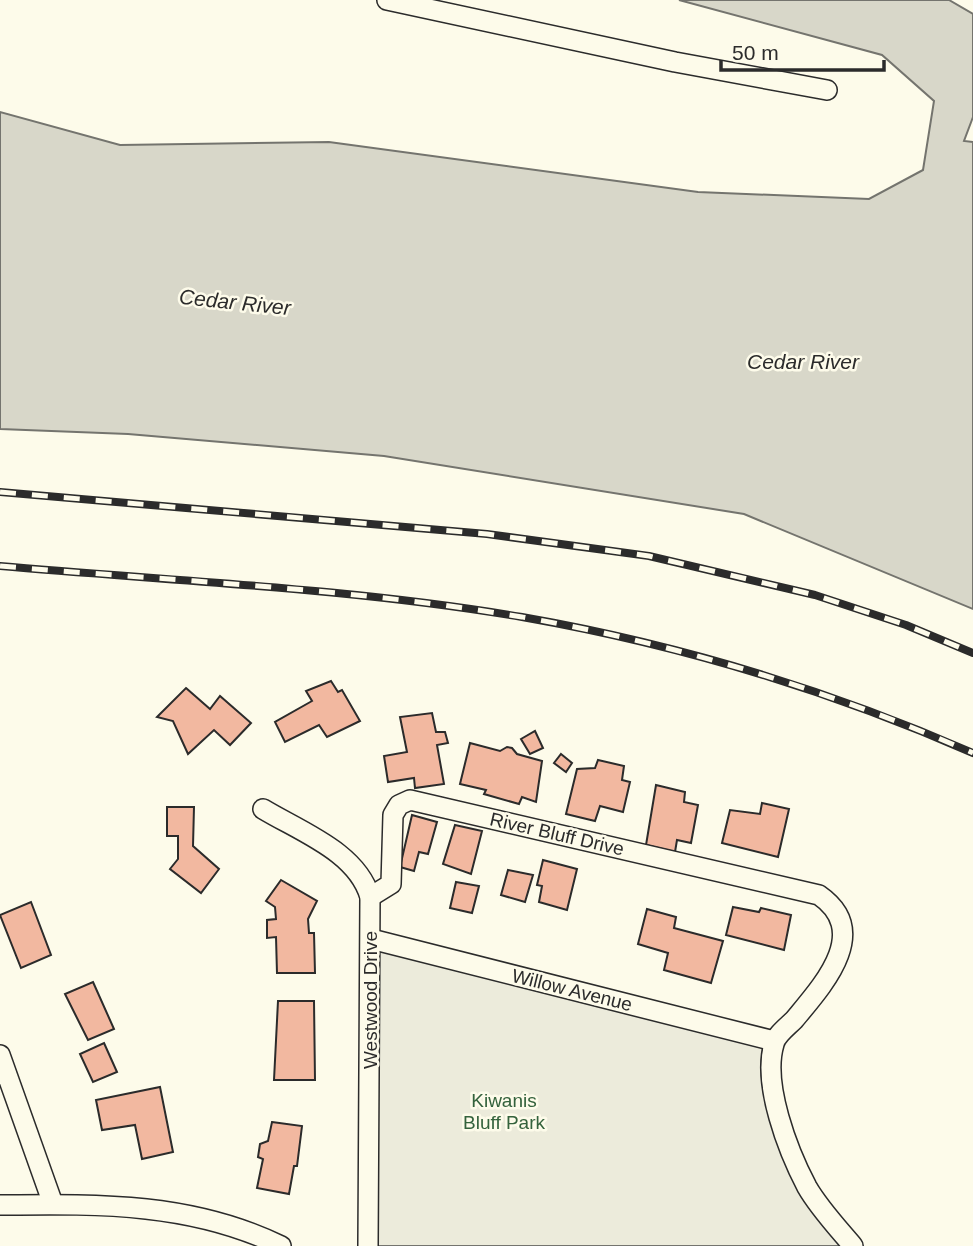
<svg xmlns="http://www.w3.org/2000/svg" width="973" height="1246" viewBox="0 0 973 1246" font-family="Helvetica,sans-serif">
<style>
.green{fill:#ecebdb;stroke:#74746e;stroke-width:2}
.water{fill:#d8d7c9;stroke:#74746e;stroke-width:2}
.building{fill:#f2b8a0;stroke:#2b2b2b;stroke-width:2}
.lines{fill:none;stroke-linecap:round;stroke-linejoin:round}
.minor-casing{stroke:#2b2b2b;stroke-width:22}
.minor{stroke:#fdfbea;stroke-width:19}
.rail-casing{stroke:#2b2b2b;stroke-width:8}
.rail{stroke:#fdfbea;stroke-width:5;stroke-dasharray:16;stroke-linecap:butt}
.labels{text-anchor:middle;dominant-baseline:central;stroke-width:5;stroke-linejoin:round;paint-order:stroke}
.street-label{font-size:19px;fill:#2b2b2b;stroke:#fdfbea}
.park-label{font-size:19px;fill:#34623c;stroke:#fdfbea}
.water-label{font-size:21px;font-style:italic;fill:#2b2b2b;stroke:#fdfbea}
</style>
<rect width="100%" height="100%" fill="#fdfbea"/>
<path class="green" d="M371,939L774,1041L771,1063L808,1188L855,1246H368Z"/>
<path class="water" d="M679,0H949L973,14V117L964,141L973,142V609L744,514L384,456L128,434L0,429V112L120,145L329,142L698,192L869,199L923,170L934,101L882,55Z"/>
<g class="building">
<path d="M331,681L338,692L342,690L360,721L327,737L319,725L285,742L275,722L312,701L306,691Z"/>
<path d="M186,688L210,709L220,696L251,723L230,745L214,730L188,754L173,721L157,717Z"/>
<path d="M432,713L436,732H445L448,743L437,745L444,784L415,788L414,778L388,782L384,756L407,752L400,717Z"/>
<path d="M535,731L543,748L530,754L521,739Z"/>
<path d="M470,743L500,751L507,747L512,748L517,754L542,761L536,802L522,797L519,804L484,794L486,790L460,784Z"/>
<path d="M561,754L572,763L566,772L554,763Z"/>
<path d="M598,760L624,766L622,780L630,782L623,812L600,806L595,821L566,814L577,769L595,768Z"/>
<path d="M656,785L685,792L684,802L698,805L691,843L677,840L675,852L646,845Z"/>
<path d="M762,803L789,809L778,857L722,843L730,810L760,814Z"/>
<path d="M167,807H194L193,846L219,869L201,893L170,869L178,859V836H167Z"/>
<path d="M412,815L437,822L428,854L419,852L414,871L400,867Z"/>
<path d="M455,825L482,831L471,874L443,864Z"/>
<path d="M543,860L577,869L567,910L539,902L542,886L537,885Z"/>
<path d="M508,870L533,875L525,902L501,895Z"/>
<path d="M281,880L317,901L308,919L309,933H314L315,973H277L276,937L267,938V920L276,919L275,907L266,901Z"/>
<path d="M456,882L479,886L472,913L450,908Z"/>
<path d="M31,902L51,955L21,968L0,915Z"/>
<path d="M733,907L759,912L761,908L791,915L784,950L726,935Z"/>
<path d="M647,909L676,917L674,928L723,941L711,983L664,970L668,953L638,944Z"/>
<path d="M93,982L114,1029L88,1040L65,994Z"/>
<path d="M278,1001H314L315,1080H274Z"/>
<path d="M104,1043L117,1072L93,1082L80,1054Z"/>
<path d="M160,1087L173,1152L142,1159L135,1125L102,1130L96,1100Z"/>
<path d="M272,1122L302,1126L297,1166H294L289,1194L257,1188L263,1159L258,1157L260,1144L268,1141Z"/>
</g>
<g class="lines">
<g class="minor-casing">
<g id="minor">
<path d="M387,0L675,62L827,90"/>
<path d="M263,809C301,832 357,852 370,897L368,1246"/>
<path d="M370,897L391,884L393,815L399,805L410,800L819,895C872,932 823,985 794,1020C787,1027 776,1035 774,1044C762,1084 788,1151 807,1187C819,1208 837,1227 853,1246"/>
<path d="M371,939L774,1041"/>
<path d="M0,1055L53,1204"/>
<path d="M0,1205C97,1204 191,1202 281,1246"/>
</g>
</g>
<use href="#minor" class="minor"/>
<g class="rail-casing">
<g id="rail">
<path d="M0,492L487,534L649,556L815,595L906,625L973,653"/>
<path d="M0,566C174,581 350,588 522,617C677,644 829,690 973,753"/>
</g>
</g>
<use href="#rail" class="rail"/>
</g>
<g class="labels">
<g class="street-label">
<text transform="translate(557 834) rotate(13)">River Bluff Drive</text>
<text transform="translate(572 990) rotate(14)">Willow Avenue</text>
<text transform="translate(370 1000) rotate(-90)">Westwood Drive</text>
</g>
<g class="park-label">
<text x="504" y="1100">Kiwanis<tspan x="504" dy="22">Bluff Park</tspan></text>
</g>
<g class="water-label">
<text transform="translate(235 302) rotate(6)">Cedar River</text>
<text x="803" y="361">Cedar River</text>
</g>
</g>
<path d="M721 60v10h163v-10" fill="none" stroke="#2b2b2b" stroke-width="3.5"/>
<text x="732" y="60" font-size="21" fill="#2b2b2b" stroke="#fdfbea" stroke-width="5" paint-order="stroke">50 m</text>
</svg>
